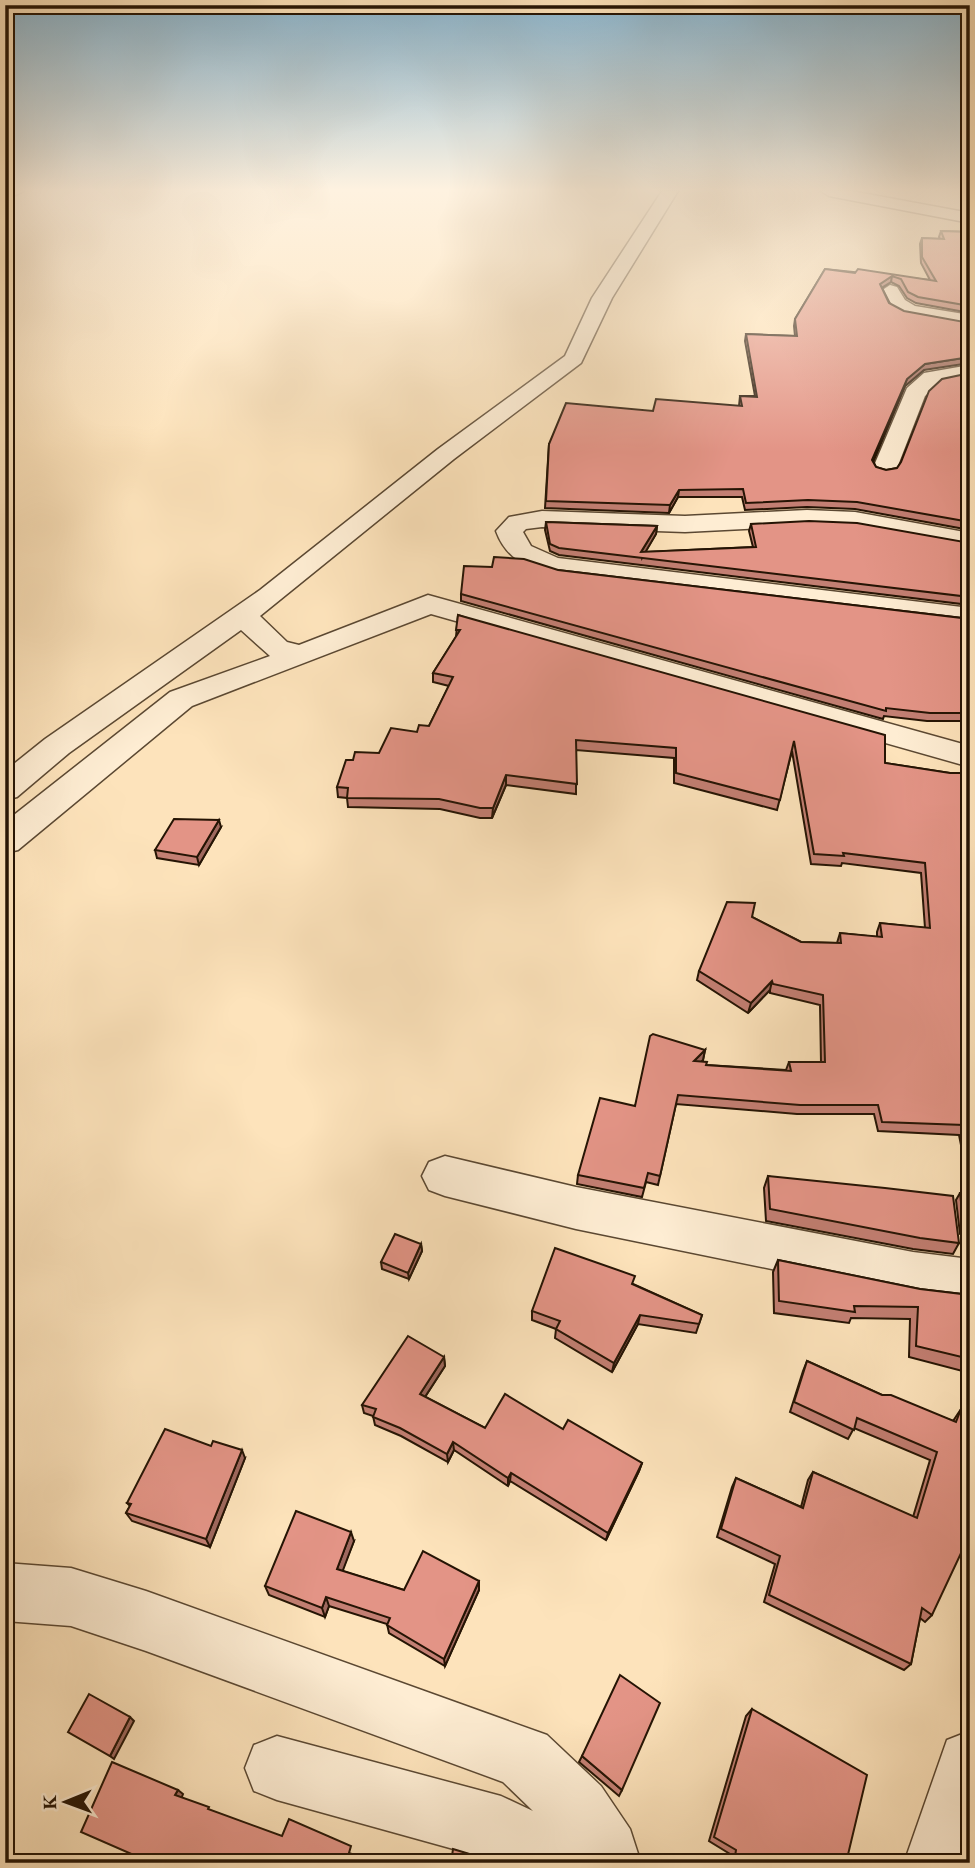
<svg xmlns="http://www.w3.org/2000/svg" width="975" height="1868" viewBox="0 0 975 1868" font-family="'EB Garamond',serif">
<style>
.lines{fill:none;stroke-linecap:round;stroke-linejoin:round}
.minor-casing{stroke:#5b4832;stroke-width:3}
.minor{fill:#feedd3;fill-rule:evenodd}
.wall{fill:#c37f73;stroke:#251404;stroke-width:2}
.shaded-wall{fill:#9f685e;stroke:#251404;stroke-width:2}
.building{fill:#e39486;stroke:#251404;stroke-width:2}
</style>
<rect width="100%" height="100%" fill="#fde3bb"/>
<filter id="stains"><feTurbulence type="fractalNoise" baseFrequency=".00286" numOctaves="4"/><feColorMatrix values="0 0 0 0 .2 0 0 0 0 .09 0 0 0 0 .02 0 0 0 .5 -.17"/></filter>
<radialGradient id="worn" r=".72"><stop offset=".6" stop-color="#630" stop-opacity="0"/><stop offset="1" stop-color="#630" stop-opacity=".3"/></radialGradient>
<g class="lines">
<g class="minor-casing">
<g id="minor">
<path d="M5,191H24L5,200Z"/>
<path d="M662,191H678L612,298L581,363L454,459L260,616L287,642L299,645L428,595L970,746V767L431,614L192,706L18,850L5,853V822L170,692L270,656L241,630L69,753L17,797L5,800V771L45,739L260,590L438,449L565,356L592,298Z"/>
<path d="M821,191H851L970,213V223L829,196Z"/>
<path d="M890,285L897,287L905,300L915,306L970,315V327L903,315L890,308L881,291Z"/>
<path d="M970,365V377L939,383L925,396L897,468L894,473L885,475L876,473L873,468L907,388L924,373Z"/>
<path d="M807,510L855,512L970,533V549L855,528L807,526L685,532L542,527L526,529L523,532L531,546L558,558L970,608V626L558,575C529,568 507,561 496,531L509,517L542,511L685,516Z"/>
<path d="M445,1156L576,1187L913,1252L970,1259V1305L913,1298L576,1229L445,1196L429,1190L422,1176L429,1162Z"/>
<path d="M5,1563L71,1568L146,1591L547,1735L601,1786L630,1829L641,1863H494L486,1858L277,1800L254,1791L245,1768L254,1745L277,1736L501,1796L533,1811L503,1782L146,1651L71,1626L5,1621Z"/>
<path d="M970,1731V1863H904L947,1740Z"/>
</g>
</g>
<use href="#minor" class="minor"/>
</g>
<g class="wall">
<path d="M941,231L970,232V313L916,303L907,298L899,286L891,282L882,288L924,370L905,386L873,461L876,467L886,470L897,468L970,373V530L855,509L807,507L745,510L742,497H678L669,513L545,508L549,444L653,411L739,406L740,396H755L745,341L746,334L795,336L794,326L795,319L825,269L930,280L921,263L920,244L922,238L940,239L939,237Z"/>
<path d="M546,522L657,526L656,534L645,552L753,547L749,531L751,524L970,543V605L559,555L550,551L545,530Z"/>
<path d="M558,570L970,619V721H927L884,716L883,719L461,601V594Z"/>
<path d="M458,615L885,763L950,773H970V1172L966,1170L959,1135L878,1131L874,1114H797L676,1104L658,1185L646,1182L642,1197L577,1184L578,1175L635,1106L705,1050L703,1060L701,1062L706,1065L786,1070L789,1062H821L820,1005L770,993V990L748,1013L697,980L699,971L752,917L801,942L837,943L840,933L877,937V932L880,923L925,928L921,873L842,863L841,866L811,864L792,751L777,810L674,783V758L576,750V794L506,785L492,818H480L440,809L348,807L347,798L338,797L337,787L353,760L379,753L417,732L429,726L449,686L433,682V673L456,637Z"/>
<path d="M221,827L199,865L157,858L155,850Z"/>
<path d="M768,1176L959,1243L953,1254L913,1249L766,1221L764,1188Z"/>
<path d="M960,1193L970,1194V1236L960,1234L956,1200Z"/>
<path d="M421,1244L422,1251L409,1279L382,1269L381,1262Z"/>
<path d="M778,1260L920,1289L970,1295V1373L909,1357L910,1319L851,1318L849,1323L774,1313L773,1272Z"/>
<path d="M633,1284L702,1315L696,1333L638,1324L612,1372L555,1338L556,1329L532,1320V1311Z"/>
<path d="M444,1357L445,1366L425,1397L485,1428L563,1429L642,1463L639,1471L606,1540L510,1481L508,1486L454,1450L448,1462L401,1436L375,1425L373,1416L364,1413L362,1405Z"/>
<path d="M807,1361L882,1395L953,1421L961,1409L932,1615L925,1622L920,1618L911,1664L904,1670L764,1602L775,1564L717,1537L732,1487L736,1478L801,1507L808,1480L813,1472L913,1517L930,1460L854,1428L848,1439L790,1412L803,1371Z"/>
<path d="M245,1458L210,1547L132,1521L126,1513L130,1506L127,1503Z"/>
<path d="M354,1541L342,1571L404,1590L479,1581V1590L445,1666L389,1633L387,1624L329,1606L325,1617L269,1595L265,1586Z"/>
<path d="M752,1709L846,1863H729L730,1854L709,1841L746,1716Z"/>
<path d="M582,1756L622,1790L619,1796L579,1762Z"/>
</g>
<g class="shaded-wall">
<path d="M892,276L891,282L878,290L880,284Z"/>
<path d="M970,357V363L924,370L905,386L871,467L872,460L907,379L925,364Z"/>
<path d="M679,490L678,497L669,513L670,505Z"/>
<path d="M657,526L656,534L642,558L641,552Z"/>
<path d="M506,775V785L492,818L493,808Z"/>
<path d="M219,820L221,827L199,865L197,857Z"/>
<path d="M772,981L770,990L748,1013L751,1003Z"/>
<path d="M705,1050L703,1060L692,1071L694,1061Z"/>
<path d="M421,1244L422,1251L409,1279L408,1273Z"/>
<path d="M640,1315L638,1324L612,1372L614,1363Z"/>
<path d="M444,1357L445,1366L421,1403L420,1394Z"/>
<path d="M453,1442L454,1450L448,1462L447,1454Z"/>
<path d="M242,1450L245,1458L210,1547L206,1539Z"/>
<path d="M642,1463L639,1471L606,1540L608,1533Z"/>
<path d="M511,1473L510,1481L508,1486V1478Z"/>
<path d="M351,1532L354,1541L340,1578L337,1569Z"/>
<path d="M479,1581V1590L445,1666L444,1659Z"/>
<path d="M326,1597L329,1606L325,1617L322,1608Z"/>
<path d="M130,1717L134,1721L114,1759L110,1756Z"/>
<path d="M178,1790L183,1794L181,1799L175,1795Z"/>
</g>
<g class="building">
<path d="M941,231L970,232V306L918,297L908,292L901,279L892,276L880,284L889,303L904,311L970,323V357L925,364L907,379L872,460L876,467L886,470L897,468L901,462L929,391L942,379L970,373V522L857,502L808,500L746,503L743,489L679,490L670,505L546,501L549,444L566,403L653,411L656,399L742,406L740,396L757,397L746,334L797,336L795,319L825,269L855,273L858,269L936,281L922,257V238L944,239Z"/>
<path d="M809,521L857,523L970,543V597L559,548L550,544L546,522L657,526L641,552L756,547L751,524Z"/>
<path d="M494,557L524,559L558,570L970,619V713H930L886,708V711L461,594L464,566L492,567Z"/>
<path d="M458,615L885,735V763L950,773H970V1153L964,1125L882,1122L878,1105H800L678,1095L660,1176L648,1173L644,1188L578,1175L600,1098L635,1106L650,1036L653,1034L705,1050L694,1061L707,1062L706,1065L791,1071L789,1062H825L823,995L773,984L772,981L751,1003L699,971L727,902L755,903L752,917L801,942L841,943L840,933L882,937L880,923L930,928L925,863L843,853L844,856L814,854L794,741L780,800L676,773V748L576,740L577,784L506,775L493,808H480L439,799L347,798L348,788L337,787L346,760H353L355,752L379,753L391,728L417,732L419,725L429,726L453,677L433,673L460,630H456Z"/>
<path d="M174,819L219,820L197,857L155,850Z"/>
<path d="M768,1176L885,1188L953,1196L959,1243L920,1238L770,1209Z"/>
<path d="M960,1193L970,1194V1229L964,1228Z"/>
<path d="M395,1234L421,1244L408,1273L381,1262Z"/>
<path d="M555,1248L635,1276L632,1284L702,1315L699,1324L640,1315L614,1363L556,1329L560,1321L532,1311Z"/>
<path d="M778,1260L920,1289L970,1295V1359L916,1346L918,1307L854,1306L855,1312L779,1301Z"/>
<path d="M408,1336L444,1357L420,1394L485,1428L505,1394L563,1429L568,1420L642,1463L608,1533L511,1473L508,1478L453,1442L447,1454L400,1428L373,1417L376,1409L362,1405Z"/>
<path d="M807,1361L882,1395H891L956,1422L961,1409L970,1414V1534L932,1615L922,1608L911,1664L769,1595L780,1556L721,1529L736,1478L803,1508L813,1472L917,1518L937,1452L857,1418L854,1430L794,1402Z"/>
<path d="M165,1429L211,1446L213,1441L242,1450L206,1539L126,1513L131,1504L127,1503Z"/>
<path d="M296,1511L351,1532L337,1569L404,1590L423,1551L479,1581L444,1659L387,1625L390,1618L326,1597L322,1608L265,1586Z"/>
<path d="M620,1675L660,1703L622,1790L582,1756Z"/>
<path d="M89,1694L130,1717L110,1756L68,1732Z"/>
<path d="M752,1709L867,1775L846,1863H734L736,1850L714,1837Z"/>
<path d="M112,1762L178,1790L175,1795L209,1807L208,1809L282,1836L289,1819L351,1846L349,1853L376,1863H152L81,1832Z"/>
<path d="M453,1849L499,1863H451Z"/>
</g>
<linearGradient id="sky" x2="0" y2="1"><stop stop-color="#8bb8d3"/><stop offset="0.42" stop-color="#fef2e0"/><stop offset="1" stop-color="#fef2e0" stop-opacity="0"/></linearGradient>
<rect width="975" height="452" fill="url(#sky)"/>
<rect width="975" height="1868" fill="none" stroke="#fde3bb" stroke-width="28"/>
<rect x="7" y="7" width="961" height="1854" fill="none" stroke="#251404" stroke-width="3.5"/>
<rect x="14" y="14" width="947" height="1840" fill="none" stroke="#251404" stroke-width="2"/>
<g transform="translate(66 1802) rotate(269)" stroke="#feedd3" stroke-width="5" paint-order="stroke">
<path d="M0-5L12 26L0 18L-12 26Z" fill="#251404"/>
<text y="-10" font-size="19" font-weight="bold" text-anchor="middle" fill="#251404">K</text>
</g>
<rect width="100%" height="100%" filter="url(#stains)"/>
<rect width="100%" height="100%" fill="url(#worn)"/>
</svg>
